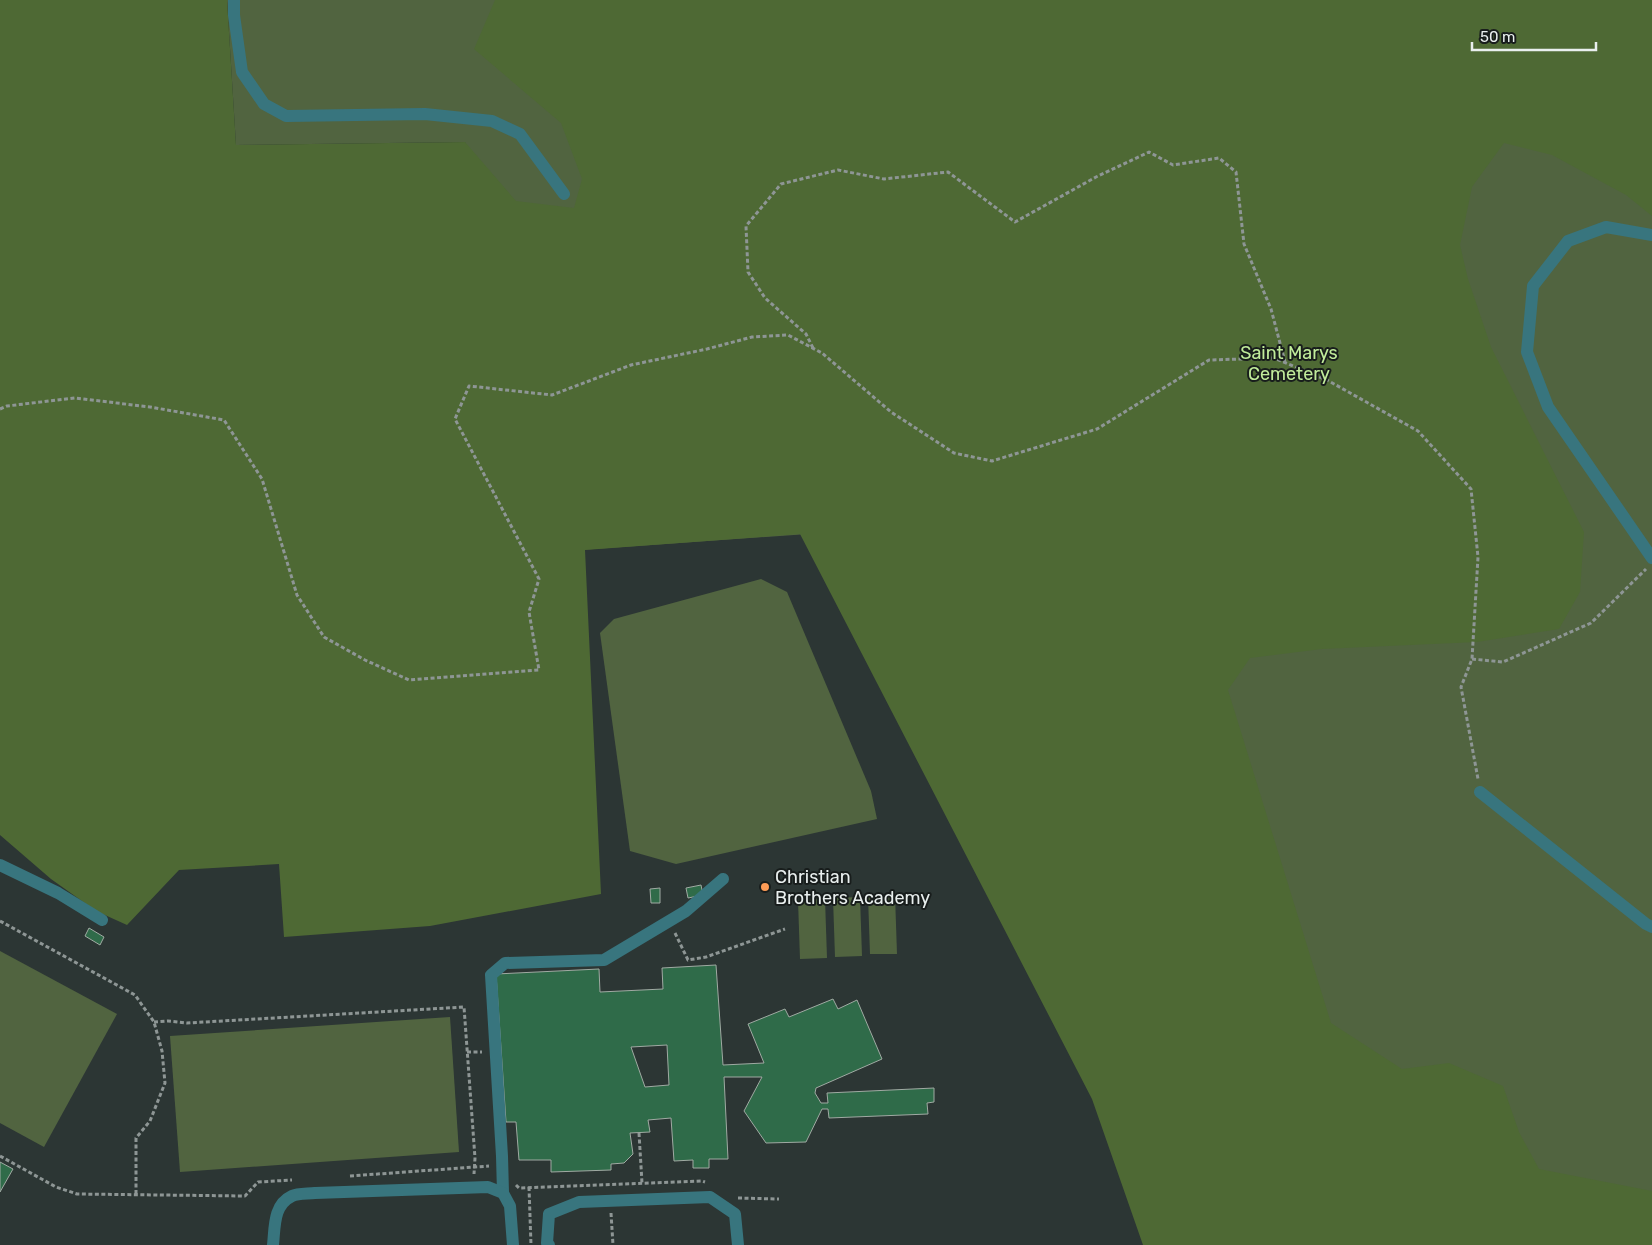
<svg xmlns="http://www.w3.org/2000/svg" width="1652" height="1245" viewBox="0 0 1652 1245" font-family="Rubik,sans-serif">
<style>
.green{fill:#516440}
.forest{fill:#4e6934}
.building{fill:#2f6b49;stroke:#a0aaa3;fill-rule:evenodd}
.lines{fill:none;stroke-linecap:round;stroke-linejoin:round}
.path{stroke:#8e9695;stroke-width:3;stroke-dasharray:4 2.5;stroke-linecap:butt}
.minor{stroke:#38757e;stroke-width:12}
.poi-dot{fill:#fd9c56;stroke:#181d1c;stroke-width:2}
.labels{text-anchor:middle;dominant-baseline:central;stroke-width:4;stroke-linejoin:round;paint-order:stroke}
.park-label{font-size:18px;fill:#c1ec9b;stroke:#181d1c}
.poi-label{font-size:18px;fill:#e9efee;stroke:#181d1c;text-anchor:start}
</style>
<rect width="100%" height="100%" fill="#2c3634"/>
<g class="green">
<path d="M227,0H1652V1245H1237L964,523L552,552L465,142L236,145Z"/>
<path d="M761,579L787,592L871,791L877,819L676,864L630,851L600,633L614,619Z"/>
<path d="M895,895L897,954H870L868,896Z"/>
<path d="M860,897L862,956L835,957L833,898Z"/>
<path d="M825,899L827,958L800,959L798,900Z"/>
<path d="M0,951L117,1014L44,1147L0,1123Z"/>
<path d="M450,1017L459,1152L180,1172L170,1036Z"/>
</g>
<path class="forest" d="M0,0H227L236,145L465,142L516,201L574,208L582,179L561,123L474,49L495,0H1652V216L1626,195L1552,155L1504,143L1472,187L1460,245L1468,279L1491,347L1584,532L1580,592L1559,629L1477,642L1322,649L1250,658L1228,690L1331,1023L1402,1069L1449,1063L1503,1086L1519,1132L1539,1169L1652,1191V1245H1143L1092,1099L800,534L585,550L601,894L430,926L284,937L279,864L179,870L127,925L96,911L51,879L0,835Z"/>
<g class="building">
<path d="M701,885L703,895L688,898L686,888Z"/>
<path d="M660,888V903H651L650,889Z"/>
<path d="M89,928L104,937L100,945L85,936Z"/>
<path d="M716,965L723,1065L764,1063L748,1024L785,1009L789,1017L833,999L838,1009L857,1000L882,1059L816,1088L815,1093L821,1103H828L827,1093L934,1088V1102L927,1103L928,1114L829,1118L828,1109H822L806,1142L766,1143L744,1111L762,1077H724L728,1159H709V1168H693V1160L674,1161L671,1118L648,1120L650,1132L630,1133L633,1154L624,1163L611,1164V1170L551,1172V1160H519L516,1122H506L496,974L599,969L600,992L663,989L662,968ZM667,1045L669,1085L645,1087L631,1047Z"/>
<path d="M0,1162L13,1169L0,1192Z"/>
</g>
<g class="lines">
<g class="path">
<path d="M813,348L806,334L765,298L748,272L746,226L781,184L838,170L884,179L948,172L1015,222L1096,177L1149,152L1173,165L1219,158L1236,172L1244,244L1271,309L1285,362"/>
<path d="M0,409L7,406L75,398L150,407L224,420L262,479L297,595L324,637L365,660L409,680L539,670L529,612L539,579L455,419L469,386L552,395L631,365L707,349L752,337L788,335L822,353L891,412L954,453L992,461L1097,429L1209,360L1274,358L1327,380L1418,431L1471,489L1478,557L1472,659L1461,687L1478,779"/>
<path d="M1472,659L1503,662L1591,623L1646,569"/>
<path d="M0,921L135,995L154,1022L162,1051L165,1083L150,1121L136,1138V1195"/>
<path d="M675,933L688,960L706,957L785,929"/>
<path d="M154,1022L168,1021L187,1023L464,1007L475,1158L474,1174"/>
<path d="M467,1052H482"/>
<path d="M639,1133L642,1183"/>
<path d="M0,1156L56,1187L77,1194L245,1196L258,1182L292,1180"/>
<path d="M350,1176L489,1166"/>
<path d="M516,1185L519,1188L702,1181L705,1182"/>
<path d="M529,1187L531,1245"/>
<path d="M738,1198L779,1199"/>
<path d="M611,1213L613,1245"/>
</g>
<g class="minor">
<path d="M234,0V15L242,72L264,104L286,116L425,114L492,121L520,134L564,194"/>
<path d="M1652,235L1606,227L1568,241L1533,286L1527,352L1548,407L1652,558"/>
<path d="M1480,792L1646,924L1652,927"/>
<path d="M0,865L58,893L102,920"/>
<path d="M503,1193L502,1156L491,975L505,963L604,960L686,911L723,879"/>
<path d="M273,1245C275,1227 273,1205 292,1196C298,1193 308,1194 315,1193L488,1187L503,1193L510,1206L513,1245"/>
<path d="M549,1245L547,1243L549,1214L579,1202L710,1197L735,1214L738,1245"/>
</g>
</g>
<circle class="poi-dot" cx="765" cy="887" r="5"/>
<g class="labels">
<g class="park-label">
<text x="1289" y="353">Saint Marys<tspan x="1289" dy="21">Cemetery</tspan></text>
</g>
<g class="poi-label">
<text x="775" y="877">Christian<tspan x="775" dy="21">Brothers Academy</tspan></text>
</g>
</g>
<path d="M1472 42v8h124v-8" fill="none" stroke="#e9efee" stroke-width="2.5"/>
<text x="1480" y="42" font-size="15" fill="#e9efee" stroke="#181d1c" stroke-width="4" paint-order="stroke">50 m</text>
</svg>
